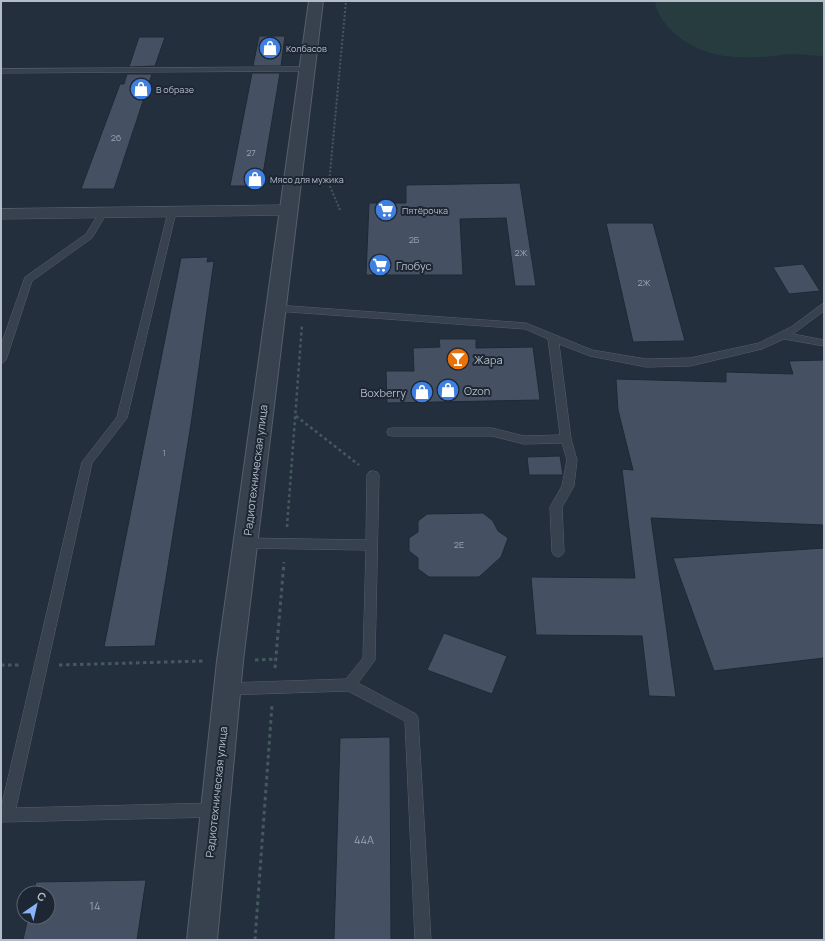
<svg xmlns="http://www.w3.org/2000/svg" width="825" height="941" viewBox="0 0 825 941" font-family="Manrope,sans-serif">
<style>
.green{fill:#263c3f}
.building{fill:#455162;stroke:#1f2835}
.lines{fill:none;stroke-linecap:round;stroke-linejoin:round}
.service-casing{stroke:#565f6c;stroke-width:1}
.minor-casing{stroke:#565f6c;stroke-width:1}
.tertiary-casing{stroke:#565f6c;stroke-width:2}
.path-far2{stroke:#44595c;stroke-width:2;stroke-dasharray:2 2;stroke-linecap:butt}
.path-far1{stroke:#44595c;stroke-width:2.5;stroke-dasharray:3 3;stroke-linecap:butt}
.path{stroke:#44595c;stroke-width:3;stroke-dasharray:3.5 3.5;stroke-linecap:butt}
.service{fill:#38414e;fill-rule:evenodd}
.minor{fill:#38414e;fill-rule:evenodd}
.tertiary{fill:#38414e;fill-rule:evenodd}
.labels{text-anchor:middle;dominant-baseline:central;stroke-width:4;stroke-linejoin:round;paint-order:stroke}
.far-poi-label{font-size:9px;fill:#b4bcc9;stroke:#1d2633;text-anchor:start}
.number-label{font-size:9px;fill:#98a1af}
.poi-label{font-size:11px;fill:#b4bcc9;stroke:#1d2633;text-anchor:start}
.street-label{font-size:11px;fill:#b4bcc9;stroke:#1d2633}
.near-number-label{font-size:11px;fill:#98a1af}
</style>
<rect width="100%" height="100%" fill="#242f3e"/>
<path class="green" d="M655,1H824V56C814,56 803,54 793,54C783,54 773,57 762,57C728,59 696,55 671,30C663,22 656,12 655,1Z"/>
<g class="building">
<path d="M259,36H285L281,66H253Z"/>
<path d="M139,37H165L155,66L129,67Z"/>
<path d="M252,73H280L261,186H230Z"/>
<path d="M127,74H152L114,189H81L120,84H124Z"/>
<path d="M520,183L536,286H515L506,218L460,219L463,275H366L369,203H406V185Z"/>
<path d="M606,223H653L685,341L633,342Z"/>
<path d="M208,257L207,262L214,261L191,424L155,646L104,647L181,258Z"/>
<path d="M803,264L820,291L789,294L773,267Z"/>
<path d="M439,339H476V348L533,347L540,400L387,403L386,371H414L413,348L440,347Z"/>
<path d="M824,360V525L651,518L676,697L649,696L642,636L536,635L531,577L635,578L622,469L633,470L618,410L616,379L726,382V372L793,374L789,361Z"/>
<path d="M560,456L563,475H529L527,457Z"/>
<path d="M483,513L493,521L498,531L508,538L501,557L479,577H429L418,569V558L409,551V538L418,532V521L427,514Z"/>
<path d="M824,548V658L714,671L673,558Z"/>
<path d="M444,633L507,656L492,694L427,670Z"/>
<path d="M390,737L391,940H334L340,738Z"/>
<path d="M146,880L137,940H23L28,917H48V893H33L36,882Z"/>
</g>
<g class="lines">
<g class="service-casing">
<g id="service">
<path d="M306,67L310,69L309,71L1,73V69Z"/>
<path d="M172,209L176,212L127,418L92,463L16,808L215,803L220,805L222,810L220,815L215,817L1,822V808L82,462L117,417L168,212Z"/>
<path d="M103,210L107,213L92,238L32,281L6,360L1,364V345L25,277L86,234L100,211Z"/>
<path d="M824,303V311L793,334L824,340V346L784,339L762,349L690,366L646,367L590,356L559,344L571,439L577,460L574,486L562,507L564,552L562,555L558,557L554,555L552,552L550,507L562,486L567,460L562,443L524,444L492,436H392L388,435L387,432L388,429L392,428H492L524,436L560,435L548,339L525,329L276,311L271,308L276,305L526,323L592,350L646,359L690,358L759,343L791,327Z"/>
<path d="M373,471L377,472L379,475L375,660L358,683L416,714L418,718L431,940H415L405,721L348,691L227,695L222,693L221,689L222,685L227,683L346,679L363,658L366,550L245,548L241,546L239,543L241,540L245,538L366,540L367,475L369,472Z"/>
</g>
</g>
<g class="minor-casing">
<path id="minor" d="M289,205L295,206L297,210L295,214L289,215L1,219V209Z"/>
</g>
<g class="tertiary-casing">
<path id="tertiary" d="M309,1H323L243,661L217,940H187L217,661Z"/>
</g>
<path class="path-far2" d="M340,210L329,184L346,1"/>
<g class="path-far1">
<path d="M296,416L359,465"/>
<path d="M287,527L302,324"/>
</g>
<g class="path">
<path d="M255,660L276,659"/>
<path d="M1,665H22"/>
<path d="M59,665L204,661"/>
<path d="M275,668L284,562"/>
<path d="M255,940L272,705"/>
</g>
<use href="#service" class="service"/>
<use href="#minor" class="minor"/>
<use href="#tertiary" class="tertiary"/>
</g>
<defs>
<g id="shop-disc" transform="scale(1.15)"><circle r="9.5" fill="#3f7fe0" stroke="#1d2633"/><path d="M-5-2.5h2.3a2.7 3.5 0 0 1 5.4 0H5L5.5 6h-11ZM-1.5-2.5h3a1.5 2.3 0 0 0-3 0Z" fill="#fff"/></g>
<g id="supermarket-disc" transform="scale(1.15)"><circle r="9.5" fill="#3f7fe0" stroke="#1d2633"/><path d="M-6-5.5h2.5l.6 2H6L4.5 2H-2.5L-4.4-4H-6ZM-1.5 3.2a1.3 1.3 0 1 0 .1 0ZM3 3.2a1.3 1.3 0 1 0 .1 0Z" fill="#fff"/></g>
<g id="bar-disc" transform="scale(1.15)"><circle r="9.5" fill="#e8710a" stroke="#1d2633"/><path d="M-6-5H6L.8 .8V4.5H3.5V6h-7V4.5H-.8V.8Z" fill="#fff"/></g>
</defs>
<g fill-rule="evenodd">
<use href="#shop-disc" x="270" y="48"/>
<use href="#shop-disc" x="141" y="89"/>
<use href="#shop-disc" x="255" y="179"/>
<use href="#supermarket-disc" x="386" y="210"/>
<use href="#supermarket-disc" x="380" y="265"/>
<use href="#bar-disc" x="458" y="359"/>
<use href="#shop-disc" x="448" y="390"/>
<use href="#shop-disc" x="422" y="392"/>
</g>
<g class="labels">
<g class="far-poi-label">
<text x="286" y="48">Колбасов</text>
<text x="156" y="89">В образе</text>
<text x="270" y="179">Мясо для мужика</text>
<text x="402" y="210">Пятёрочка</text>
</g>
<g class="number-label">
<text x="116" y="137">26</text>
<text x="251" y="152">27</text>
<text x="414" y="239">2Б</text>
<text x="521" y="252">2Ж</text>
<text x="644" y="282">2Ж</text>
<text x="164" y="452">1</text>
<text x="459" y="544">2Е</text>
</g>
<g class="poi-label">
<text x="396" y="265">Глобус</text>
<text x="474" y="359">Жара</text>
<text x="464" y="390">Ozon</text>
<text x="406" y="392" text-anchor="end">Boxberry</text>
</g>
<g class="street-label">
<text transform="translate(255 470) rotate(-83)">Радиотехническая улица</text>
<text transform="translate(216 792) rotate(-84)">Радиотехническая улица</text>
</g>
<g class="near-number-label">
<text x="364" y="839">44А</text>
<text x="95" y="905">14</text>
</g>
</g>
<rect width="825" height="941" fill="none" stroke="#b4bcc9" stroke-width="4"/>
<g transform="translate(36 905) rotate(34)"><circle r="19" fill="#1d2633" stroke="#59626f"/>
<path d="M0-3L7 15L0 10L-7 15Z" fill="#8ab4f8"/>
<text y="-6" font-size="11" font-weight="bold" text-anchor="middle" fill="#b4bcc9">С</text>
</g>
</svg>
